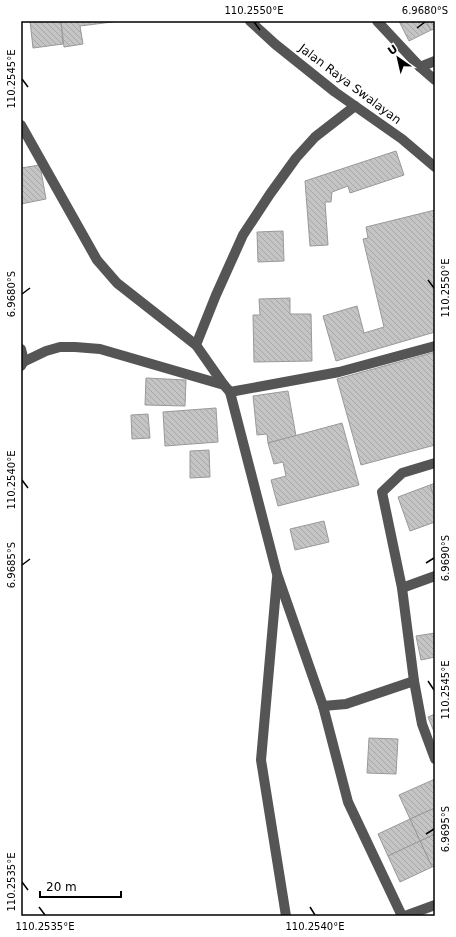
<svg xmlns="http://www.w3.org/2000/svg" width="456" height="937" viewBox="0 0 456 937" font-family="'DejaVu Sans',sans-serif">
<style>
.building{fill:url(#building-back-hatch);stroke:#999}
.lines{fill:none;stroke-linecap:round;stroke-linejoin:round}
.minor{stroke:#555;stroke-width:10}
.ticks{fill:none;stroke:#000;stroke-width:1.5}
.labels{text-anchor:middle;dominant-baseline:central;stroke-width:3.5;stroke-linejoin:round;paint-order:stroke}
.street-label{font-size:12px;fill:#000;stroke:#fff}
.neatline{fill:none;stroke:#000;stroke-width:1.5}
.ticks-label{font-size:10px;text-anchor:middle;fill:#000}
</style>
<defs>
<pattern id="building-back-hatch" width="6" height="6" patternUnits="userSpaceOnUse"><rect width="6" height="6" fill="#c4c4c4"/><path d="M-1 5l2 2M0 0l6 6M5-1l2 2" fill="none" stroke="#a7a7a7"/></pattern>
</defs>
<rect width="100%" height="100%" fill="#fff"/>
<g class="building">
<path d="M30,21H61L63,44L33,48Z"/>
<path d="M61,21H120L80,26L83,44L64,47Z"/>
<path d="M399,21H426L431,30L409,41Z"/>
<path d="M426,21H435V29L431,30Z"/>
<path d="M396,151L404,175L350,193L348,186L332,192L331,202H325L328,245L310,246L305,181Z"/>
<path d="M40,165L46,199L21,204V168Z"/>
<path d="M435,210V332L336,361L323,316L357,306L364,333L384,327L363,239L368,238L366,227Z"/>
<path d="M283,231L284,261L258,262L257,232Z"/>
<path d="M290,298V314H311L312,361L254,362L253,315H260L259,299Z"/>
<path d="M435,352V445L361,465L337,379Z"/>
<path d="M146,378L186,380L185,406L145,405Z"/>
<path d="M288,391L296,436L268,443L267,434L257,435L253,396Z"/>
<path d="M216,408L218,442L165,446L163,412Z"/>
<path d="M148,414L150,438L132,439L131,415Z"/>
<path d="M342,423L359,485L278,506L271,480L286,476L283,462L274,464L268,443Z"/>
<path d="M209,450L210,477L190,478V451Z"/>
<path d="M435,483V500L430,485Z"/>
<path d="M430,485L435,500V522L410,531L398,497Z"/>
<path d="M324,521L329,542L295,550L290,529Z"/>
<path d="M435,633V657L421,660L416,636Z"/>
<path d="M435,714V734L428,717Z"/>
<path d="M369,738L398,739L396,774L367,773Z"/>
<path d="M435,779V808L410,819L399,795Z"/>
<path d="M435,808V834L420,841L410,819Z"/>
<path d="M410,819L420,841L388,856L378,834Z"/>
<path d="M435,834V866L432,867L420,841Z"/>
<path d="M420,841L432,867L400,882L388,856Z"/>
</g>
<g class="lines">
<g class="minor">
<path d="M250,21L275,44L335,92L402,139L435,167"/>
<path d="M377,21L420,67L435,80"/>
<path d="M420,67L435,61"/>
<path d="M21,125L97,260L117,283L196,345L224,385"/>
<path d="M196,345L216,295L243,235L270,194L296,158L315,137L355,106"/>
<path d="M21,349L24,361L21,366"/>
<path d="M21,363L46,351L60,347H75L100,349L224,385L230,392L339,372L435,346"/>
<path d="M230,392L277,574L323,706L346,704L414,681"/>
<path d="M435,463L402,473L382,492L402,588L414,681L422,724L435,759"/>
<path d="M277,578L261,760L286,916"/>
<path d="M402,588L435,576"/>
<path d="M323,706L348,802L402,916"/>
<path d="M405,916L435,905"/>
</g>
</g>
<path class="ticks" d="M254,22L260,30M417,28L425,22M22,79L28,87M428,280L434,288M22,294L30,288M22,480L28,488M426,563L434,558M22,565L30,559M428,681L434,690M426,834L434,829M22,882L28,890M39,907L45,915M310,907L315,915"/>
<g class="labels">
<g class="street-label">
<text transform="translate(350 84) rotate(37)">Jalan Raya Swalayan</text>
</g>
</g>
<rect width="456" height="937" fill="none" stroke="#ffffff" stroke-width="44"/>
<g transform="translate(398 58) rotate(326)" stroke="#ffffff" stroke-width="3" paint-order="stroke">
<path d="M0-3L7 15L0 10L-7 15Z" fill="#000000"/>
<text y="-6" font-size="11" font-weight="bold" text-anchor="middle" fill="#000000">U</text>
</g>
<path d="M40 891v6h81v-6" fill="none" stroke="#000000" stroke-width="2"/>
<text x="46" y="891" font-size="12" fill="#000000" stroke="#ffffff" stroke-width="3" paint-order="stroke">20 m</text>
<rect x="22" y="22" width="412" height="893" class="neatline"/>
<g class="ticks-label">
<text x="254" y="14">110.2550°E</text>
<text x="425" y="14">6.9680°S</text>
<text transform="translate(11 79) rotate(-90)" y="4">110.2545°E</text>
<text transform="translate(445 288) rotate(-90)" y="4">110.2550°E</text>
<text transform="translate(11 294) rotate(-90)" y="4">6.9680°S</text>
<text transform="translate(11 480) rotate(-90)" y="4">110.2540°E</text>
<text transform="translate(445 558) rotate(-90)" y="4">6.9690°S</text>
<text transform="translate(11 565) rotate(-90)" y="4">6.9685°S</text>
<text transform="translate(445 690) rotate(-90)" y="4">110.2545°E</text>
<text transform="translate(445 829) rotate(-90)" y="4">6.9695°S</text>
<text transform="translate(11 882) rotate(-90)" y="4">110.2535°E</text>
<text x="45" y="930">110.2535°E</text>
<text x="315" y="930">110.2540°E</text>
</g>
</svg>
